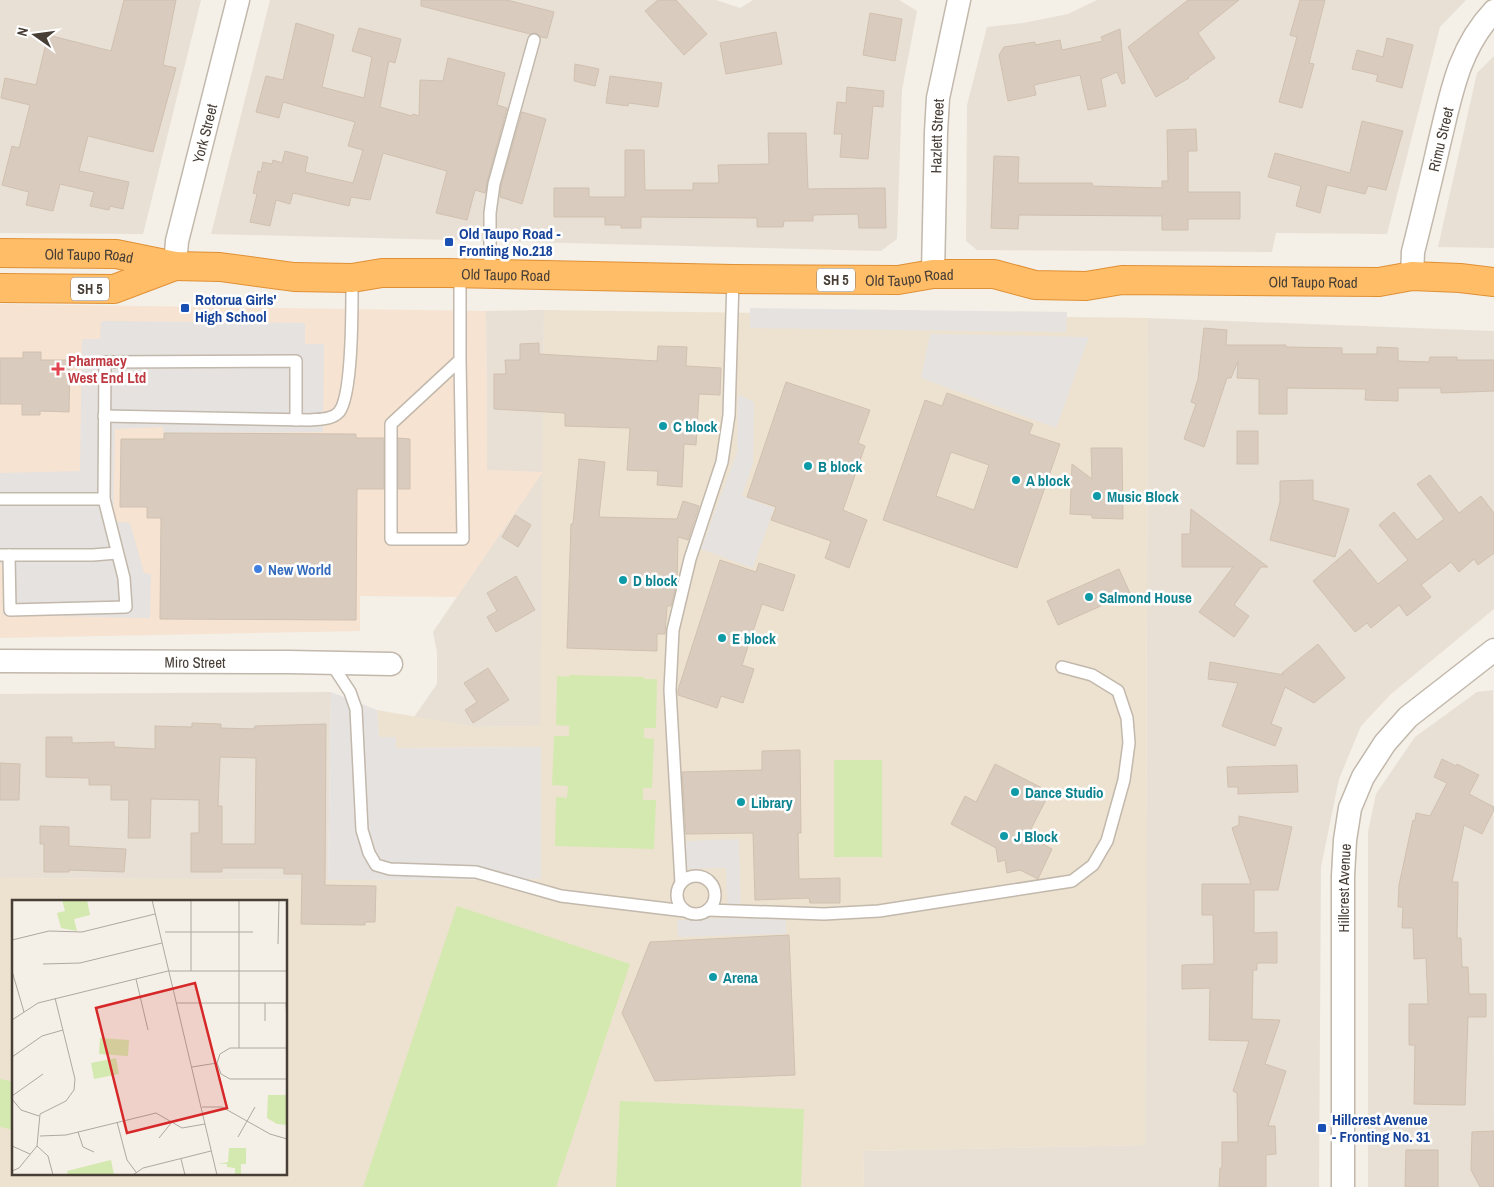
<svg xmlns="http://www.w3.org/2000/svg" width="1494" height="1187" viewBox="0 0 1494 1187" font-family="'Archivo Narrow',sans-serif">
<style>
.residential{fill:#e8e0d5}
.commercial{fill:#f6e3d2}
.education{fill:#ede2d0;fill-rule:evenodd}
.green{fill:#d4e9af}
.parking{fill:#e5e2df}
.building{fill:#d9ccbf;stroke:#d0c0af;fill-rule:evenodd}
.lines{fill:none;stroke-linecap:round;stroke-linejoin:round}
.lane-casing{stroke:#c2b8ac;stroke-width:14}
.street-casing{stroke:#c2b8ac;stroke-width:25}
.highway-casing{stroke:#e09034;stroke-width:30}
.lane{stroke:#fff;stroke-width:11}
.street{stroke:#fff;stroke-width:22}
.highway{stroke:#ffbd67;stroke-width:28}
.transit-dot{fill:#1a4fb4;stroke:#fff;stroke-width:2}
.health-dot{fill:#e0444e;stroke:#fff;stroke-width:2}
.culture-dot{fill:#0f9aa8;stroke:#fff;stroke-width:2}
.shop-dot{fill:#3f7fe0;stroke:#fff;stroke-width:2}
.labels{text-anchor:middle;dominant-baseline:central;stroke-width:5;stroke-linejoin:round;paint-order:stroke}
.shield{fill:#fff;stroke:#7e7872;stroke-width:1}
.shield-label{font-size:14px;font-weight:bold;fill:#473e36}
.street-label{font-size:15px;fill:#473e36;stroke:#fff}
.transit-label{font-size:15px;font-weight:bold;fill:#164399;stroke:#fff;text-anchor:start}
.health-label{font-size:15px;font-weight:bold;fill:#be3a42;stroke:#fff;text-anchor:start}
.culture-label{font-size:15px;font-weight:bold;fill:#0d838f;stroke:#fff;text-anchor:start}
.shop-label{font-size:15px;font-weight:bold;fill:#366cbe;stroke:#fff;text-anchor:start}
.inset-road{fill:none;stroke:#afa8a0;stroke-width:1}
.view{fill:#d62828;fill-opacity:0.15;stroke:#d62828;stroke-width:2.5}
.inset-edge{fill:none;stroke:#473e36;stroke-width:2.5}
</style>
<rect width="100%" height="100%" fill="#f4efe7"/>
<g class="residential">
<path d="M0,0H201L143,234L0,233Z"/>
<path d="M270,0H716L740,8L753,0H899L917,11L902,90L897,239L881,251L211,234Z"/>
<path d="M1097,0H1466L1440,27L1387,234L1276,233L1272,252L977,250L966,241L967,105L987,27L1023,23L1068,14Z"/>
<path d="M1494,56V248L1438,247L1477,73Z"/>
<path d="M544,310L541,726L475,727L414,717L437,684V652L433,632L542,472L487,471L486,311Z"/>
<path d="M1148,318L1494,331V609L1391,694L1361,726L1339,779L1321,867L1319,1187H864L863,1151L1145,1145Z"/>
<path d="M1493,690L1494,1187H1368V832L1376,794L1415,737L1477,692Z"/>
<path d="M331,692L328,880L0,878V694Z"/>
</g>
<path class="commercial" d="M0,304L486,311L487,470L543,472L457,597L360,596V631L0,638Z"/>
<path class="education" d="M544,310L1148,318L1145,1145L863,1151L864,1187H0V878L328,880L541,879V747L396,748L379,738L377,710L475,727L540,726ZM14,901H286V1173H14Z"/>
<g class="green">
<path d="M569,675L644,677V679H657L656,728H644V738L654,739L652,788H643V800H656L654,849L555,846L556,797L567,798L568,786L552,785L554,736H569V726L556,725L557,676L569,677Z"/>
<rect x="834" y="760" width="48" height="97"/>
<path d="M457,906L630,964L556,1187H363Z"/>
<path d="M0,1079L14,1082V1130L0,1127Z"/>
<path d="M620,1101L804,1109L801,1187H616Z"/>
</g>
<g class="parking">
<path d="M750,308L1067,312L1066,332L750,328Z"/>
<path d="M101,321L305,323V344H324L323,432L164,433L163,427L115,429L113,521L130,523L144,573L151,574L150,618L3,615L4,564H0V473L80,471L82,339H100Z"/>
<path d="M930,334L1089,337L1056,428L921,378Z"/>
<path d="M738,394L754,402L753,463L742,496L774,508L753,568L701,549L737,452Z"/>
<path d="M331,692L377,710L379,737H396V748L541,747V879L328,880Z"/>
<path d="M739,839L741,919L786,918V934L678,937L677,920L728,918L726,868L686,869L685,841Z"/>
</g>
<g class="building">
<path d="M124,0H176L163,65L176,68L153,152L88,136L79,171L129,182L123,209L110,206L109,210L90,206L94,192L60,184L53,211L26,205L29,192L2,185L12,146L19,148L30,105L1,98L5,78L36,85L48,35L111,51Z"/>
<path d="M421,0H507L554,12L547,38L541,37L536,33L530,34L421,6Z"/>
<path d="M658,0H676L707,34L684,55L645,11Z"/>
<path d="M1188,0H1239L1198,33L1215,58L1188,77L1189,78L1156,97L1128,47Z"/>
<path d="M1300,0H1325L1309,63L1314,64L1302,108L1279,102L1297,37L1290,35Z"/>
<path d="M870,13L902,19L895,61L863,55Z"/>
<path d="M296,23L334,35L322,87L364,98L372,57L352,51L359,28L401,39L395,63L389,61L380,107L412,116L413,114L419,116L420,80L443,81L448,58L505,73L497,105L507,108L487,182L485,193L475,190L467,220L436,213L447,171L383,153L370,200L351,197L349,206L293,193L290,204L276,200L270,226L250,222L257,194L253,193L258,171L261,172L263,162L272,164L273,160L282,163L285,151L308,157L305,172L353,183L363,150L348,146L355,122L283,102L279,118L256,112L266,76L283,80Z"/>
<path d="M1120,29L1125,83L1122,84L1117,72L1101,79L1106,106L1088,110L1080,75L1034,85L1036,95L1008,101L999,55L1004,47L1035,42V45L1060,40L1062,50L1103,41L1101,37Z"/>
<path d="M776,32L782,64L726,74L720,43Z"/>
<path d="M1387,38L1413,45L1402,88L1376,81L1378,75L1352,69L1357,50L1383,57Z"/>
<path d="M575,64L599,69L595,86L574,81Z"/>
<path d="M610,76L662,83L658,107L629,103L628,106L606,103Z"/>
<path d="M847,87L884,91L883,107L873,106L868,159L840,157L842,134H834L837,102L846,103Z"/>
<path d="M522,112L546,119L522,204L500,197L501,186Z"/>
<path d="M1362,121L1403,131L1386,190L1368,186L1365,194L1327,185L1320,213L1296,206L1301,186L1268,177L1275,153L1350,173Z"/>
<path d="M1196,129L1197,151H1188V192H1240V219H1188V230H1162V216L1019,215L1018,229L991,228L994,156L1019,157L1018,183H1092L1093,186L1162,188V181H1168L1167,130Z"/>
<path d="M768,133H806L808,189L885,188L886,228H859L858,214L813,215V221H784L783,227H757V218L641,217V228H621V225H605V217H554V188H589V197H625V150H644L645,190H693V183H719L718,165L769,164Z"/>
<path d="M1204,328L1227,330L1226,345H1286V347L1342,348V354H1377V347L1398,348V361L1429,362L1430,357H1457V360H1494V391L1441,393V388H1398V401L1365,400L1366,389L1287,388V414H1259V379L1237,378L1238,361L1231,378H1227L1204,447L1184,439L1196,404L1191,402L1198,379Z"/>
<path d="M539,343V354L657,361L658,346L687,347L686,366L721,368L720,395L699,394L696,445L684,444L682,487L657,485L658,471L627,470L630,428L565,426V413L494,409V374H506L505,360H520V344Z"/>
<path d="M23,352H41V360H70L69,412L40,411V415H22V404H0V358H23Z"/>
<path d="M786,382L870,410L858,443L865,446L843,510L867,520L849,568L825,558L831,541L771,520L776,507L747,497Z"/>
<path d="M947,393L1033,424L1029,434L1060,444L1017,568L883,520L925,400L942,406ZM951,452L989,465L974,510L936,496Z"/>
<rect x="1237" y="431" width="21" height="33"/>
<path d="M164,433L356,434V438H384V489H357L356,620L160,619L161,518H147V507H120L121,439H164Z"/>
<path d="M398,438L410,439V489H398Z"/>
<path d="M1091,448H1122L1123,519L1092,518V515L1070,514L1072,464L1092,479Z"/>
<path d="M579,459L605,462L599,517L677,519L683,501L699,506L688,540L678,537L677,582L671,606H667L665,634H657V651L567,648L571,524H573Z"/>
<path d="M1430,475L1459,513L1481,496L1494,513V553L1478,565L1474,559L1459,572L1451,562L1421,585L1431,597L1407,616L1399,605L1371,628L1367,623L1355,632L1313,581L1350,549L1378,584L1408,560L1379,525L1394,512L1417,540L1444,519L1417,484Z"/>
<path d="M1313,480V500L1349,509L1335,557L1270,540L1280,502V481Z"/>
<path d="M1191,509L1268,567H1261L1234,605L1249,616L1234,637L1199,612L1233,567H1182V534H1190Z"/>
<path d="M515,515L531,525L518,547L502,537Z"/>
<path d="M720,560L756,572L759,563L795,575L783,611L762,604L742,665L754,669L743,703L721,696L717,708L678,695V690Z"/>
<path d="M1119,569L1130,593L1058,625L1047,601Z"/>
<path d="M516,576L535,610L496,632L487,617L497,611L487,593Z"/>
<path d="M1318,644L1345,678L1314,703L1285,687L1271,724L1282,728L1275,746L1222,726L1238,683L1208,679L1210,662L1284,675L1282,673Z"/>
<path d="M488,668L509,700L473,723L465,710L477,702L464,683Z"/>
<path d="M192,723L221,724V728L254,729L255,726L326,724L325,885L376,886L375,922H365V925L301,924L302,874H284V868H222V872H191V833H199V800L151,799L150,838H128L129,800H111V785H89V778L46,777V737H72V743L114,742V747L155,749V726L192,727ZM220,757L256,758L255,844H222V806H218Z"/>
<path d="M800,750L801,833H798L799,879L840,878V903H810L809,898L755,900L753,833L686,834L682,772L762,770V751Z"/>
<path d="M1442,759L1456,766L1457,764L1479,775L1469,794L1494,807V810L1482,834L1464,825L1452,882H1458L1457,938H1461L1462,967H1468L1469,994H1486V1017H1468L1465,1105L1414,1104L1415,1045H1409V1004H1428L1426,958L1414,959L1413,928H1402L1403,907H1398L1399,885L1413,820L1415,821L1416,813L1430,816L1447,783L1434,777Z"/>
<path d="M0,763L20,764L19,800H0Z"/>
<path d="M995,764L1050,792L1030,831L1036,834L1033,839L1052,849L1038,879L1020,870L1007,873L1005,860L998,862L996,848L951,824L965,796L976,802Z"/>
<path d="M1297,765L1298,792L1238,794V787H1228L1227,767Z"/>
<path d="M1239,816L1292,827L1278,890H1254V933L1277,932V963H1257V970H1253L1252,1019L1280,1020L1265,1064L1286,1071L1268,1126H1275L1276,1154L1266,1155V1187H1219L1220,1168H1222V1142H1238L1237,1093L1233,1091L1249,1041L1209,1040L1210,988L1182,989V965L1214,964L1213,915H1202V884H1251L1232,828L1239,825Z"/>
<path d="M40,826L69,827V846L126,849L124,872L69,870V872H44V844H40Z"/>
<path d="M789,935L795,1075L655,1081L622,1013L650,942Z"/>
<path d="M1494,1131V1187H1480L1471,1170L1472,1132Z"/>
<path d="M1406,1150H1438V1187H1405Z"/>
</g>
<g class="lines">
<g class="lane-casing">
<g id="lane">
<path d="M490,274V213L494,184L534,40"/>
<path d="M460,360L391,424V539H463L460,360V273"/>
<path d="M104,416L310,420C319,419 332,420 339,412C353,395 352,303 352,278"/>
<path d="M0,499H104"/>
<path d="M0,555H93L117,553"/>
<path d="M9,555L10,610L126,607L124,578L104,499L105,362L296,361V420"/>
<path d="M331,663L350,692L356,709L362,830L369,853L376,865L390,869L476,872L561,896L685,911"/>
<circle cx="696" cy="895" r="19"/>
<path d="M681,883L670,690L673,630L690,559L722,462L729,415L733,279"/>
<path d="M708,910L824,914L879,911L1072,881L1093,865L1107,841L1124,780L1129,743L1127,718L1118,691L1092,675L1062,667"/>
</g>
</g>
<g class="street-casing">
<g id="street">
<path id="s1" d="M175,266L177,241L238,0"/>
<path id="s2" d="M933,274L936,132L938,98L959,0"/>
<path id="s3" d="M1412,276L1413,252C1422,216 1431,180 1439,144C1451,95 1458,49 1494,11"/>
<path id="s4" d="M0,661L289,662L391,664"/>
<path id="s5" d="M1343,1187V876L1345,840L1350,808L1363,777L1385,743L1408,717L1494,650"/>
</g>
</g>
<g class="highway-casing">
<g id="highway">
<path id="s6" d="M0,253L116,254L175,266L220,267L294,277L352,278L382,273H447L733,279L898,280L933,274H994L1035,285L1086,286L1122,280L1379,282L1412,276L1460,278L1494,282"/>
<path d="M0,288L114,289L175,266"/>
</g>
</g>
<use href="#lane" class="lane"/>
<use href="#street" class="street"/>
<use href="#highway" class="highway"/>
</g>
<g class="transit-dot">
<rect x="444" y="237" width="10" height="10" rx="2.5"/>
<rect x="180" y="303" width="10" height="10" rx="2.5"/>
<rect x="1317" y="1123" width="10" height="10" rx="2.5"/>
</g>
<path class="health-dot" d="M55.5 361.5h5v5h5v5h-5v5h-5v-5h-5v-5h5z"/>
<g class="culture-dot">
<circle cx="663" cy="426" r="5"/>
<circle cx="808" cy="466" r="5"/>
<circle cx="1016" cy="480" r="5"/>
<circle cx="1097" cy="496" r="5"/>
<circle cx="623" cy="580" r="5"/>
<circle cx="1089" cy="597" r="5"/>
<circle cx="722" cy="638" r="5"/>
<circle cx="1015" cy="792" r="5"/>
<circle cx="741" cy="802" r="5"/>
<circle cx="1004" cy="836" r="5"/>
<circle cx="713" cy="977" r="5"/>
</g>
<circle class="shop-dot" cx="258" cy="569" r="5"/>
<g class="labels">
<g class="shield">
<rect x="817" y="268.5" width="38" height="23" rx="4"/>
<rect x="71" y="277.5" width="38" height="23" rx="4"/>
</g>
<g class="shield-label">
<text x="836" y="280">SH 5</text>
<text x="90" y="289">SH 5</text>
</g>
<g class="street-label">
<text stroke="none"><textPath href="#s1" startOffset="136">York Street</textPath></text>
<text stroke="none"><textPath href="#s2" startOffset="138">Hazlett Street</textPath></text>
<text stroke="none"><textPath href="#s3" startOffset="140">Rimu Street</textPath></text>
<text stroke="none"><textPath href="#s6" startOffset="89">Old Taupo Road</textPath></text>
<text stroke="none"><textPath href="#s6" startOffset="508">Old Taupo Road</textPath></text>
<text stroke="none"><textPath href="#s6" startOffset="912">Old Taupo Road</textPath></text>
<text stroke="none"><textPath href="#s6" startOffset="1318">Old Taupo Road</textPath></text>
<text stroke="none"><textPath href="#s4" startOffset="195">Miro Street</textPath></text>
<text stroke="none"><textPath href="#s5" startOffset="299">Hillcrest Avenue</textPath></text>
</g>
<g class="transit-label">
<text x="459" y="233">Old Taupo Road -<tspan x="459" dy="17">Fronting No.218</tspan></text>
<text x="195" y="299">Rotorua Girls'<tspan x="195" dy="17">High School</tspan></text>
<text x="1332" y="1119">Hillcrest Avenue<tspan x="1332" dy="17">- Fronting No. 31</tspan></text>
</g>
<g class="health-label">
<text x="68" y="360">Pharmacy<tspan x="68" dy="17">West End Ltd</tspan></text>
</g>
<g class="culture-label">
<text x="673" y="426">C block</text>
<text x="818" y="466">B block</text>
<text x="1026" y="480">A block</text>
<text x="1107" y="496">Music Block</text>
<text x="633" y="580">D block</text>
<text x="1099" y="597">Salmond House</text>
<text x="732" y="638">E block</text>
<text x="1025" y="792">Dance Studio</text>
<text x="751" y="802">Library</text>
<text x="1014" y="836">J Block</text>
<text x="723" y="977">Arena</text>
</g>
<g class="shop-label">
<text x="268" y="569">New World</text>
</g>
</g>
<g transform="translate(12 900)">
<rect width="275" height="275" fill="#f4efe7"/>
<path d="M50,0H75L78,15L62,19L65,31L49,28L45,13L53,11ZM88,138L117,140L116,156L87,154ZM104,158L107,174L82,179L79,163ZM256,195H275V225L265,224L255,218ZM217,248H234V264H229V275H223V268L215,267V264H206L216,262ZM99,260L102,275H56L55,271Z" fill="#d4e9af"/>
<path class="inset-road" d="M140,0L205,275M153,32H241M0,40L37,31L70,32L143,14M266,44L267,0M31,64L68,63L150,43M0,71L12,112M179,71V0M124,79L136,130M165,103H275M253,103V121M274,103L275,121M0,120L26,103L156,71H275M227,148V0M275,148H218L208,154L205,163L209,174L218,179H275M0,157L30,136L51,130M180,167L205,163M0,196L31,174M0,199L9,210L27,216M190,207H210L258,234L275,239M105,222L115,260L124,272M66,232L71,247L82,252M28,236L54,235L144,213L170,228L193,224M226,237L243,207M147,238L160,222M0,246L18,254M25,246L36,256L41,275M169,259L173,275M0,271L7,268L25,246L28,214L54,201L62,190L63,179L43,98M121,275L131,268L199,251"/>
<path class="view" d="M183,83L215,208L115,233L84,108Z"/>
<rect width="275" height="275" class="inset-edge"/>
</g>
<g transform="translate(35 35) rotate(284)" stroke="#ffffff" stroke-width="4" paint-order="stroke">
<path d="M0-4L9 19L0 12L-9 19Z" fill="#473e36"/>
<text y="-8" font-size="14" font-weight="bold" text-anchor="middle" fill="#473e36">N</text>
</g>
</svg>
